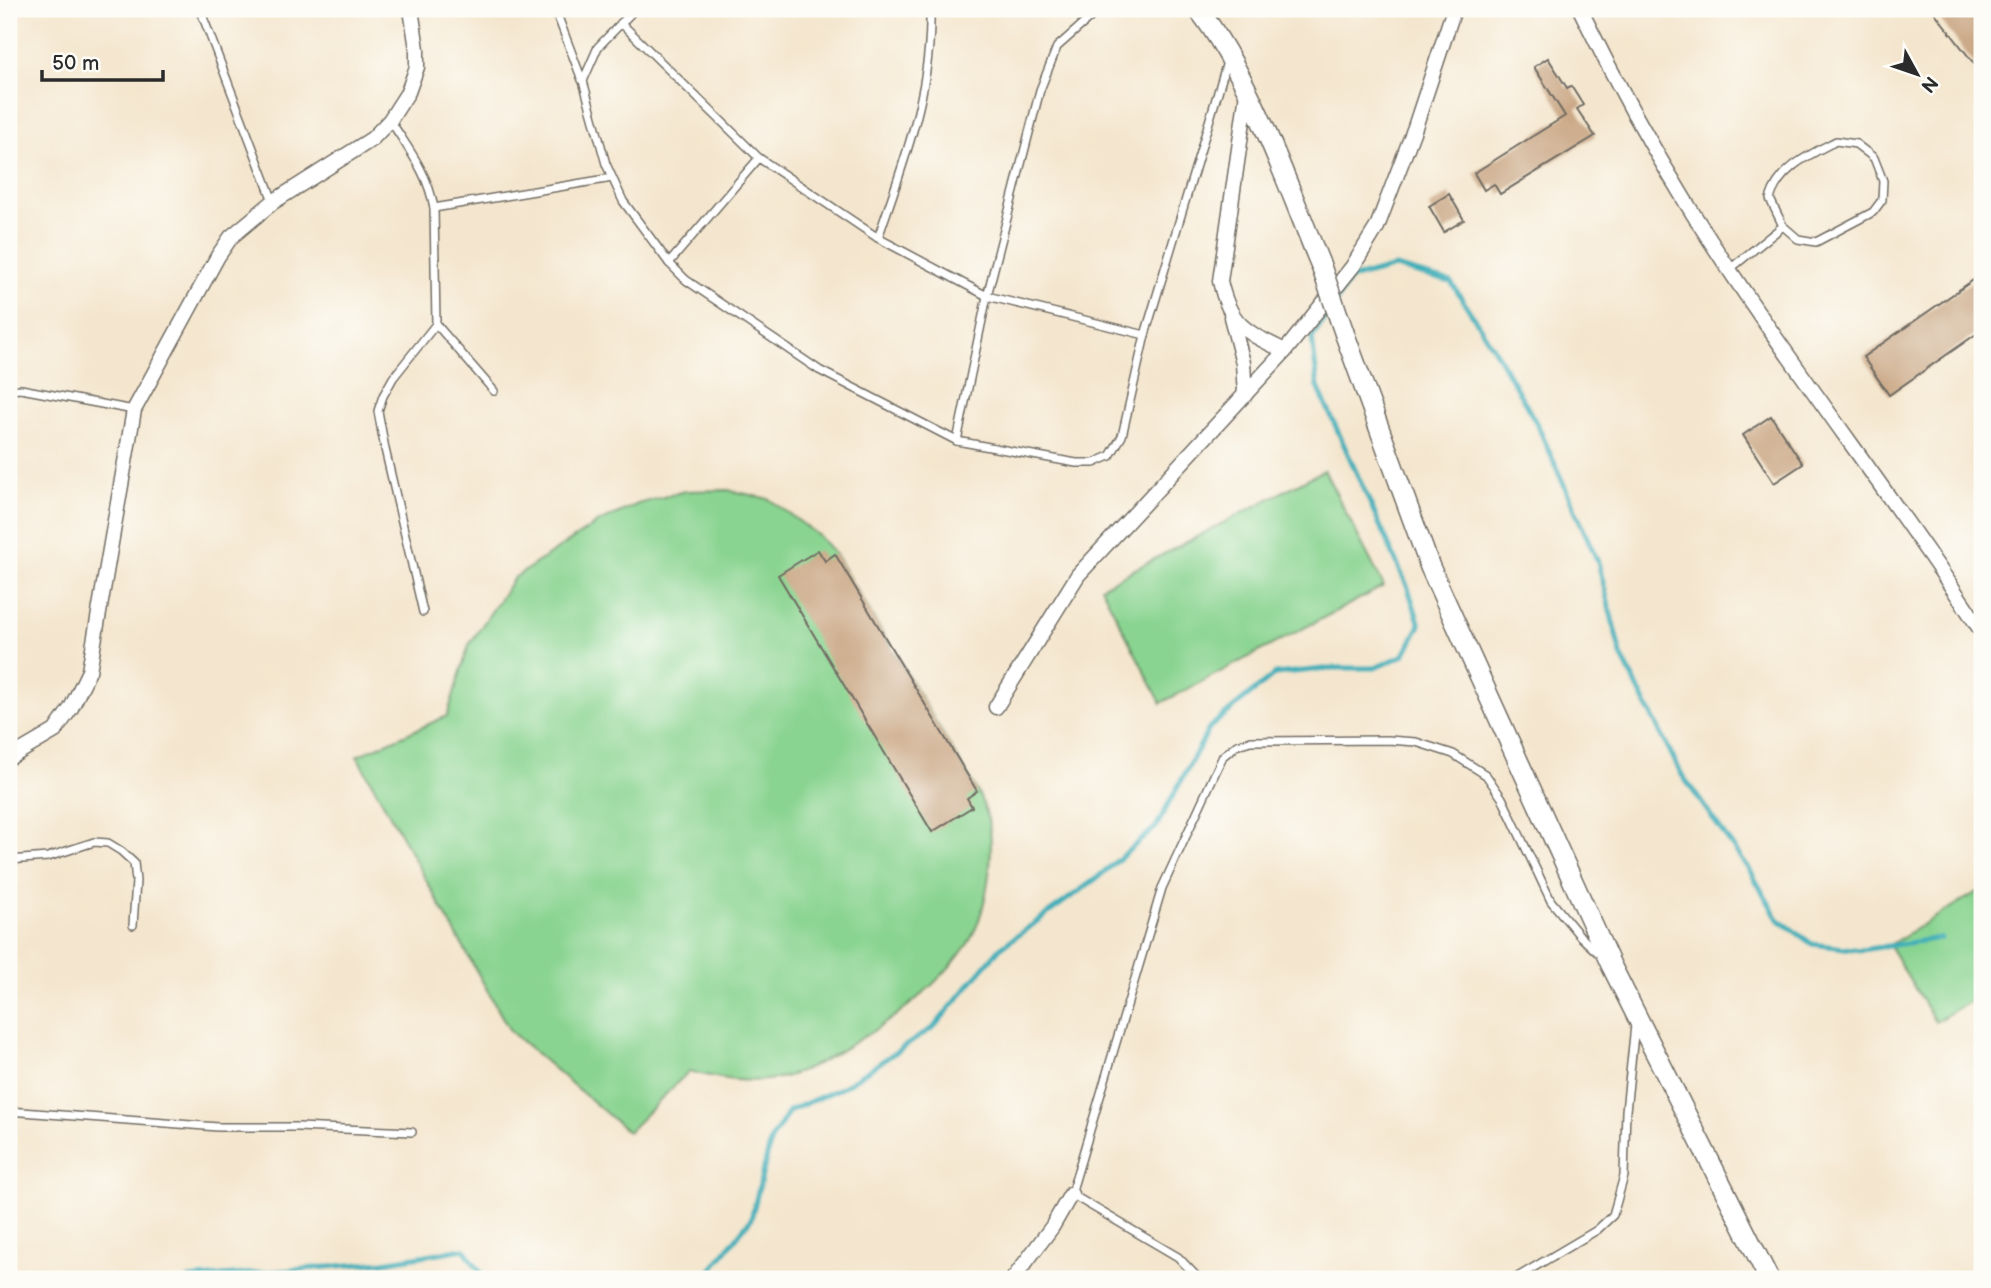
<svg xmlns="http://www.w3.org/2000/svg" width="1991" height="1288" viewBox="0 0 1991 1288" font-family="'Balsamiq Sans',sans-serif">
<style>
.green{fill:#8ad491;stroke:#5a805e;stroke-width:2}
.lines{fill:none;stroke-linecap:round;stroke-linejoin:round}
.stream{stroke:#3daeb9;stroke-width:5}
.building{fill:#cba987}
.service-casing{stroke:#716c64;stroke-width:10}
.minor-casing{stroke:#716c64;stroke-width:17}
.tertiary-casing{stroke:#716c64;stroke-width:22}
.service{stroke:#fff;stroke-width:7}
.minor{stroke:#fff;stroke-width:14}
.tertiary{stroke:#fff;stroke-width:19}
.tertiary-bridge-casing{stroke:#716c64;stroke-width:22;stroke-linecap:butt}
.tertiary-bridge{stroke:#fff;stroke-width:19}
</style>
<rect width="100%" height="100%" fill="#fdfcf7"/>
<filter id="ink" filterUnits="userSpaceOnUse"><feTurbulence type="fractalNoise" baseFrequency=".0143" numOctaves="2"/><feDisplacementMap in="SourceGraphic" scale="14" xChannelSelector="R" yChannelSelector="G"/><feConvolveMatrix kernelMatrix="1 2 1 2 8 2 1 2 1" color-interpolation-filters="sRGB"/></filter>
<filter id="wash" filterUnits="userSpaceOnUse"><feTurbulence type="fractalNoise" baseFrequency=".00686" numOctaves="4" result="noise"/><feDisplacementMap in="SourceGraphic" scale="28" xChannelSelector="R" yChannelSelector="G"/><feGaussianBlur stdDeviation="1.57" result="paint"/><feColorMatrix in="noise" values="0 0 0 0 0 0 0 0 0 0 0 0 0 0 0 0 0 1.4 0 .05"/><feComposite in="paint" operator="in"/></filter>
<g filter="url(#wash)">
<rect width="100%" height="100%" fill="#f4e6ce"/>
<g class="green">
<path d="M1324,470L1384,586L1161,703L1101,587Z"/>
<path d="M728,490L769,499L819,536L835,554L977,791C981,799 985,808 987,816C997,849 986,917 967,945C941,983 894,1020 855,1042C835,1054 807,1072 784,1077C752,1085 719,1079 689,1071L628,1132L510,1031L357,756L447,716L469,645L514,578L597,523L638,504L685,491Z"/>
<path d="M1982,889V994L1935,1022L1889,945Z"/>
</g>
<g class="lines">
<g class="stream">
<path d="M1337,300L1350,279L1395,267L1451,282L1494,349L1538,426L1598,562L1621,655L1682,775L1752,874L1778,919L1812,944L1861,950L1941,938"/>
<path d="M189,1279L384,1262L464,1249L485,1279"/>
<path d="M704,1279L751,1219L771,1140L789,1111L843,1087L934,1027L1000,948L1097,878L1156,827L1210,727L1275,674L1333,668H1375L1404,655L1420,625L1408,588L1318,387L1312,338L1330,311"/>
</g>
</g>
<g id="blocks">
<g class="building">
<path d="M1932,9H1982V74Z"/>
<path d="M1548,58L1567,88L1571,86L1583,105L1577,109L1595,136L1500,194L1494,184L1484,190L1474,173L1565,116L1534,67Z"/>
<path d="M1449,194L1464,220L1444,232L1429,206Z"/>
<path d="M1982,274V330L1889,395L1863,357Z"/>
<path d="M1771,416L1803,464L1774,483L1743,435Z"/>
<path d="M818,550L825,561L835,554L977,791L967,798L972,807L932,832L778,575Z"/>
</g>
</g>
</g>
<g filter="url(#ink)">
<use href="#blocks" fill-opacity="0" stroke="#716c64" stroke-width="2"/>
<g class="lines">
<g class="service-casing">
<g id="service">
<path d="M202,9L203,17L273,201"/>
<path d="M555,9L582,80"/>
<path d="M635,9L598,47L583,81L606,164L623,201L669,263L686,280L819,370L957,441L1076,463H1094L1110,456L1122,436L1145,335L1227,62"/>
<path d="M621,23L759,158"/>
<path d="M390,120C409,150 428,173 434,208L436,324L494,391"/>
<path d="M1836,141L1856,144L1874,158L1883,181L1882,200L1873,212L1816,242L1798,239L1783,226L1770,199C1779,168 1809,155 1836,141Z"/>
<path d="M434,208L612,178"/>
<path d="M878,238C904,161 932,91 930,9"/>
<path d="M669,263L759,158L878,238L987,296L1145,335"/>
<path d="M1730,269L1783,226"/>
<path d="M9,390L21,389L134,410"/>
<path d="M957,441L987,296L1040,90L1057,47L1100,9"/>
<path d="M423,612L385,449L378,411L383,396L393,378L436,324"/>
<path d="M9,860L48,857L94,842L108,843L121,851L134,863L136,881L133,925"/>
<path d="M9,1111L218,1127H298L412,1132"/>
<path d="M1199,1279L1178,1257L1071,1194L1162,888L1223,756L1237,745L1251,741L1388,740L1416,742L1453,754L1486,775L1502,798L1551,901L1580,936L1597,952"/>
<path d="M1514,1279L1597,1230L1613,1215L1624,1176L1626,1111L1635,1025"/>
</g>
</g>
<g class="minor-casing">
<g id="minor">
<path d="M1580,9C1612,75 1648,141 1687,204C1778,351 1887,487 1982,632"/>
<path d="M1247,93L1220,281C1230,326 1246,332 1285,351"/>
<path d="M1231,317L1243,363L1245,395"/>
<path d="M996,707L1078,575L1285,351L1353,266L1377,227L1415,127L1454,9"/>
<path d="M9,758L55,731L71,708L89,671L134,410L218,256L231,237L273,202L372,139L390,120L408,92L417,67V49L411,9"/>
<path d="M1013,1279L1052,1227L1071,1194"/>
</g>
</g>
<g class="tertiary-casing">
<g id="tertiary">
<path d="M1198,9C1251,77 1287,185 1321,266"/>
<path d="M1345,335L1430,567L1611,965L1769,1279"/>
</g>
</g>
<use href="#service" class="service"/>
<use href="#minor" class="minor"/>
<use href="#tertiary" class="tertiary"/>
<g class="tertiary-bridge-casing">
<path id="tertiary-bridge" d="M1321,266L1345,335"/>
</g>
<use href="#tertiary-bridge" class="tertiary-bridge"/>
</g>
</g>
<rect width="1991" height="1288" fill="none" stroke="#fdfcf7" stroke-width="35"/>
<g transform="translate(1917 74) rotate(130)" stroke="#fdfcf7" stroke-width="5" paint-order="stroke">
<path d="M0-5L12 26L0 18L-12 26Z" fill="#2b2b2b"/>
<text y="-10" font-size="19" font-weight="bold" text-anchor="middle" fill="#2b2b2b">N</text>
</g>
<path d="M42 70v10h121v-10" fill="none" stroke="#2b2b2b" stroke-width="3.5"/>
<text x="52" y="70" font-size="21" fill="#2b2b2b" stroke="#fdfcf7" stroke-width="5" paint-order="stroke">50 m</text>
</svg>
